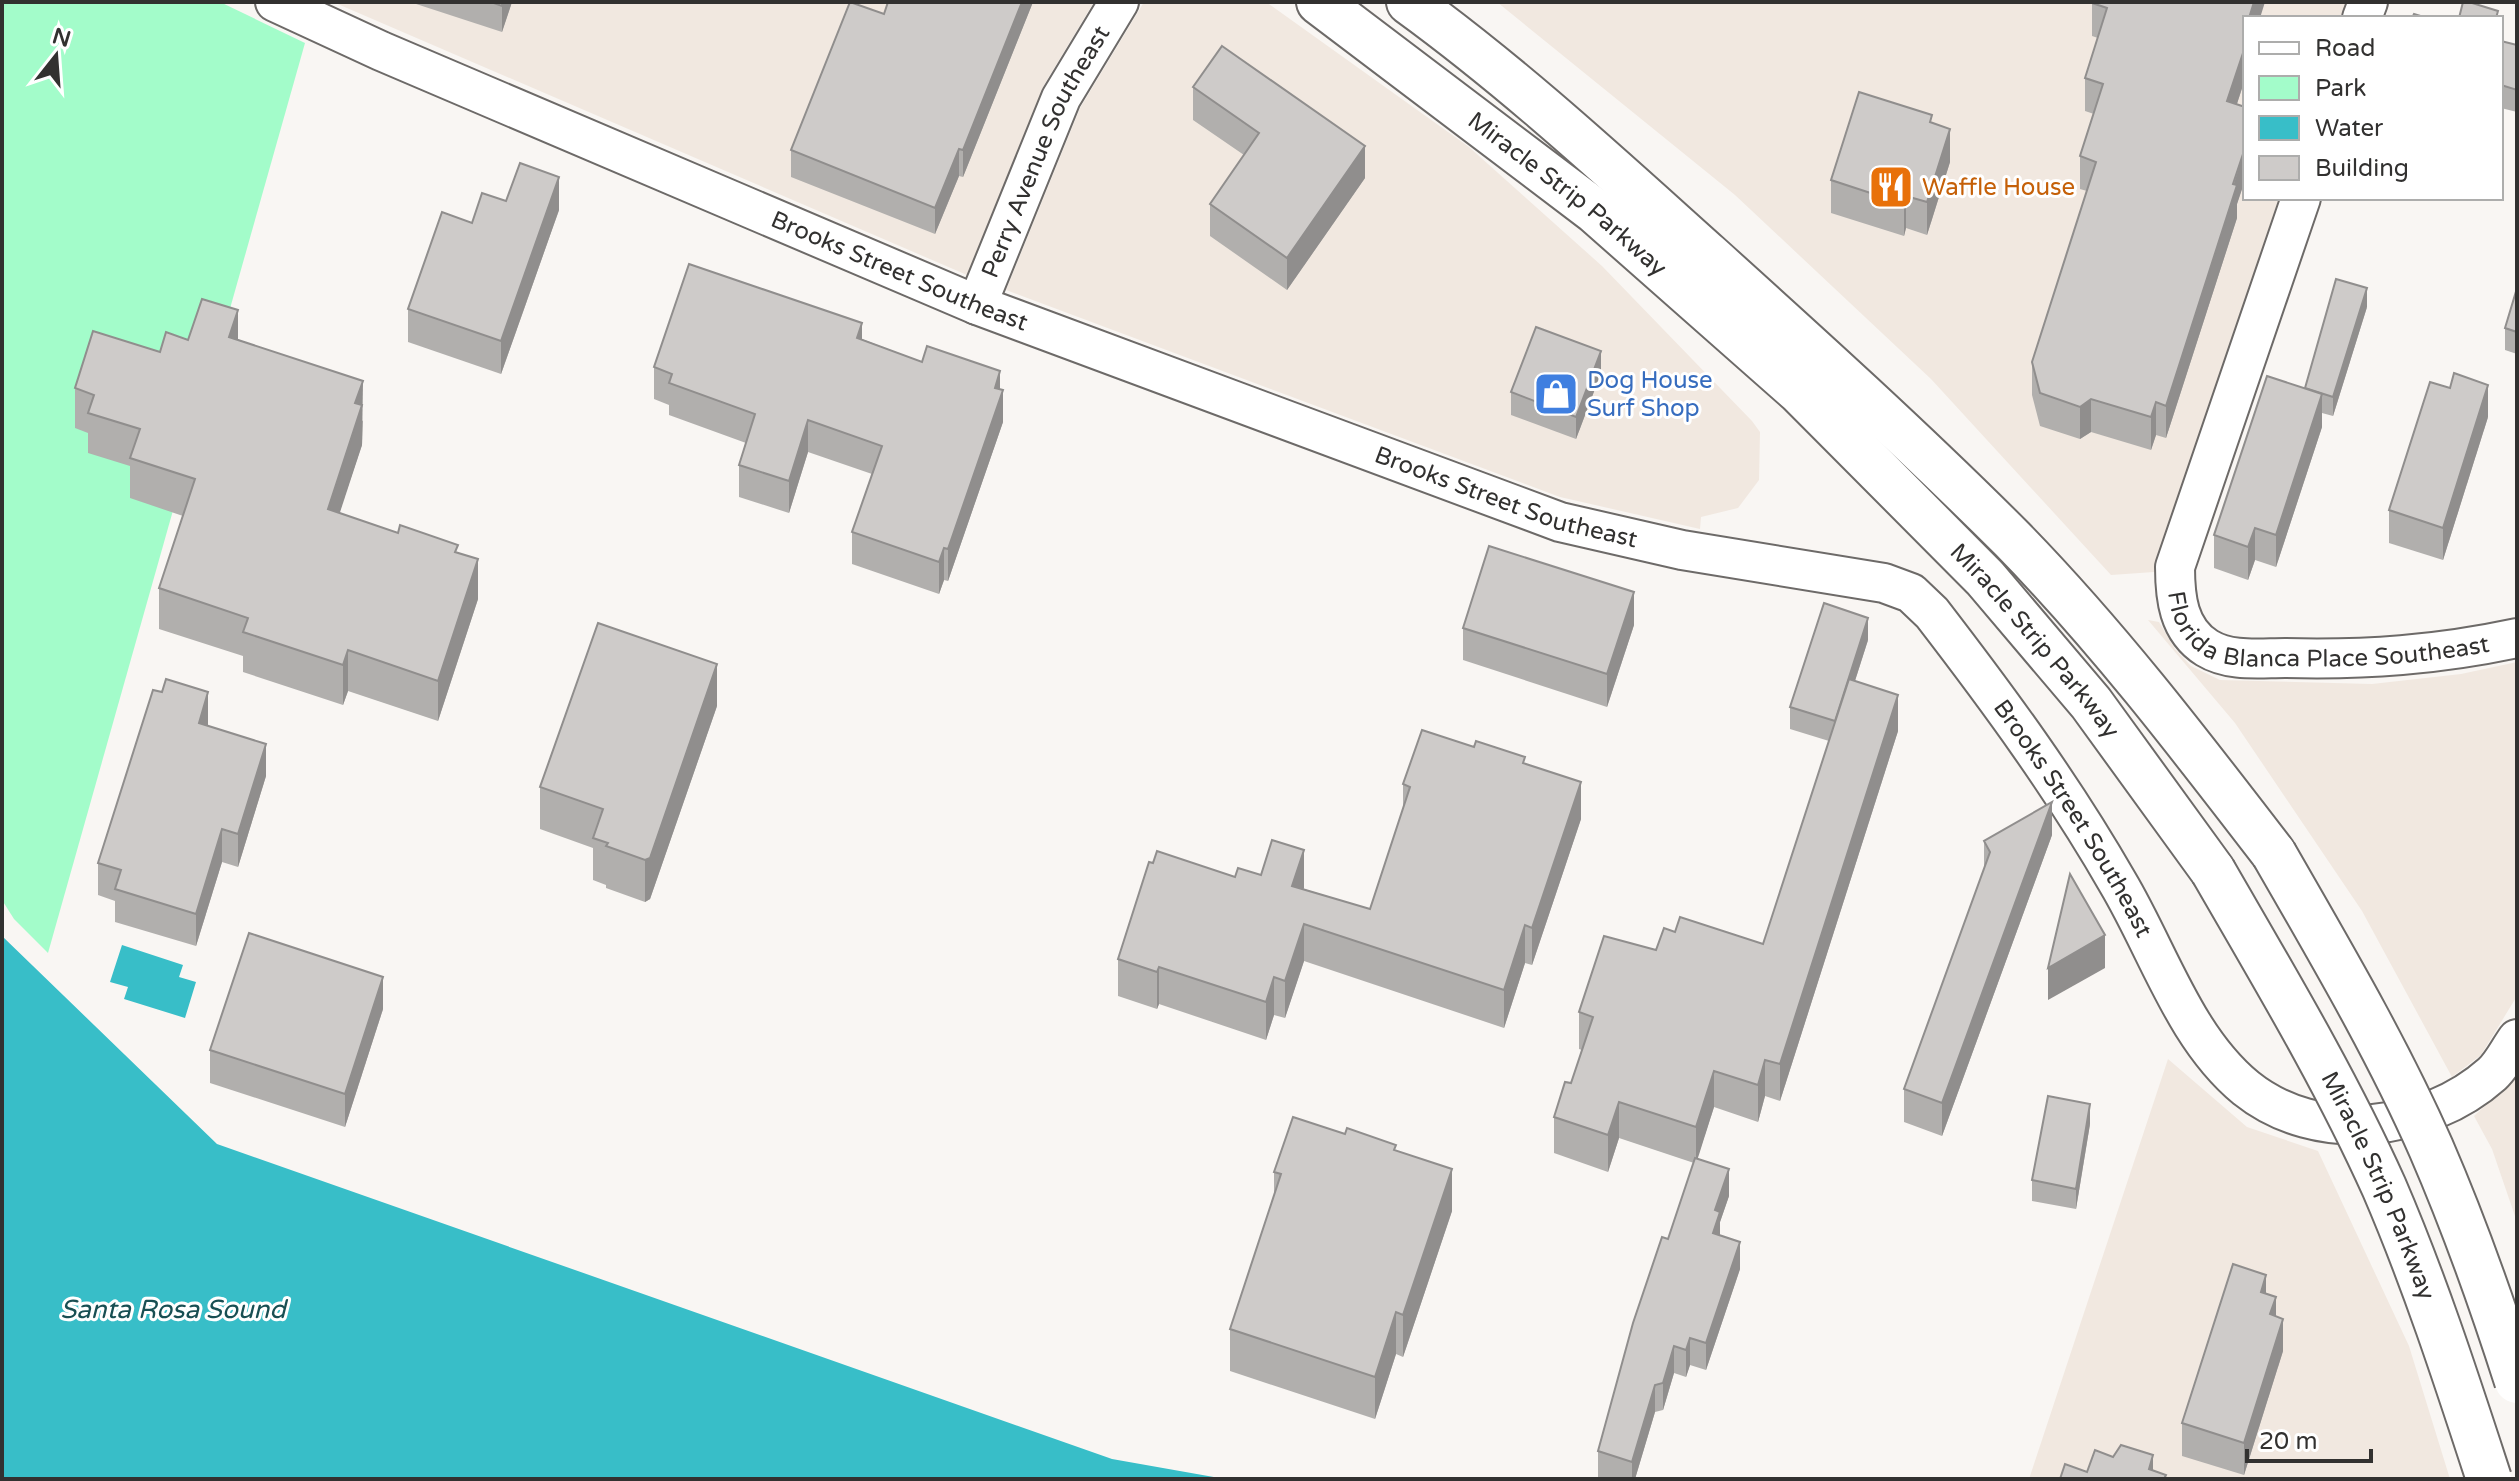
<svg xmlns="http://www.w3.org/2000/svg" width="2519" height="1481" viewBox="0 0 2519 1481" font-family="'Varela Round',sans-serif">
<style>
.built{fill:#f1e8e0}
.green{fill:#a3fcca}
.water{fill:#38bec8}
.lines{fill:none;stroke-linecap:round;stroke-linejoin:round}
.minor-casing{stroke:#6d6a68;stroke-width:42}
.trunk-casing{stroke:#6d6a68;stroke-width:48}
.minor{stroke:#fff;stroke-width:38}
.trunk{stroke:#fff;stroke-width:44}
.trunk-bridge-casing{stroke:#6d6a68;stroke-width:48;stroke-linecap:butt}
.trunk-bridge{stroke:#fff;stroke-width:44}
.wall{fill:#b1afad}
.shaded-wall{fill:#908e8d}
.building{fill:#cecbc9;stroke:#908e8d;stroke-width:2}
.labels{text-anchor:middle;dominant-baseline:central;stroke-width:6;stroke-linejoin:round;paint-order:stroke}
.street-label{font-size:24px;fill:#323130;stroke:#fff}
.food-label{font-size:24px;fill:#c56008;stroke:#fff;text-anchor:start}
.shop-label{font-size:24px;fill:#366cbe;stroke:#fff;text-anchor:start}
.water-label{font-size:26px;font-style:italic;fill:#184f53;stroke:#fff}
</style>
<rect width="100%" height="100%" fill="#f9f6f3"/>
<g class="built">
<path d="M333,2H1094L1044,85L967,275Z"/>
<path d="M1144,2H1266L1469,147L1602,266L1752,421L1760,432L1759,480L1738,508L1701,517L1700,529L1560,497L1006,290L1080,108Z"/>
<path d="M1497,2H2346L2340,18H2245V198H2279L2154,572L2111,575L1931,379L1735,195Z"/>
<path d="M2148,620L2159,622L2175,649L2191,666L2220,680L2372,684L2461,674L2517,662V996L2481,1055L2452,1077L2362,911L2235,723Z"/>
<path d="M2168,1059L2247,1127L2318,1151L2409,1346L2450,1479H2029Z"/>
<path d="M2517,1077V1222L2492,1149L2474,1116Z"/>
</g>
<path class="green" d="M2,2H220L305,43L48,953L14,919L2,900Z"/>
<g class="water">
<path d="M2,936L217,1144L1112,1459L1225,1479H2Z"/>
<path d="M122,945L183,965L179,977L196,982L185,1018L124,999L128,987L110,982Z"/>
</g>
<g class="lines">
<g class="minor-casing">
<g id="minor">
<path id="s1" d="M275,2L381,51L977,305L1560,522L1682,550L1884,583L1911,593L1932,613C1999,700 2063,787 2118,883C2158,950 2184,1037 2246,1088C2317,1145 2427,1132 2492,1074C2502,1065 2509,1050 2517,1039"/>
<path d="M2362,18L2368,2"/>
<path id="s2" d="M2301,198L2175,567C2175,597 2178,630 2207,648C2230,662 2259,658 2285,658C2366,660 2437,655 2517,638"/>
<path id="s3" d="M977,305L1061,98L1119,2"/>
</g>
</g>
<g class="trunk-casing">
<g id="trunk">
<path id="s4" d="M1319,2L1595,211L1800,392L1985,578L2091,703L2213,871"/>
<path d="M1409,2C1515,79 1611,168 1708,255C1811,348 1914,441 2012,539C2107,636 2191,746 2274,854"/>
</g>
</g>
<use href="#minor" class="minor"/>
<use href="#trunk" class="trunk"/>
<g class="trunk-bridge-casing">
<g id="trunk-bridge">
<path d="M2274,854C2329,950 2386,1046 2431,1148C2464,1224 2492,1303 2517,1381"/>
<path id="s5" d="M2213,871C2273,975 2335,1078 2384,1187C2425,1282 2457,1381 2489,1479"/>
</g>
</g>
<use href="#trunk-bridge" class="trunk-bridge"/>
</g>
<g class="wall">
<path d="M410,2H512L502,32Z"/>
<path d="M1033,2L963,177L959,176L935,234L791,177V150L884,14Z"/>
<path d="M2092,2L2245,18V79L2237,104L2245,107V180L2237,204V218L2166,438L2156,435L2151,450L2091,432L2080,439L2040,426L2032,395V362L2087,191L2080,189V156L2094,114L2085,111V78L2098,38L2092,36Z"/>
<path d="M2501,41L2517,45V112L2501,108Z"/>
<path d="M1193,87L1365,178L1287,290L1210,236V204L1244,155L1193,120Z"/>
<path d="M1932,123L1950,162L1927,235L1906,228L1904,236L1831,213V180Z"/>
<path d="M506,201L559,210L501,374L408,342V309L472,223Z"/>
<path d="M2517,288V354L2505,350V328Z"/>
<path d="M2367,307L2333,416L2322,413V427L2276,567L2255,560L2248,580L2214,568V535Z"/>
<path d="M862,339L922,362L1000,389L1003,422L948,581L944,580L939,594L852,564V532L872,474L808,452L789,513L739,497V465L746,443L669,415V405L654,399V367Z"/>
<path d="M188,340H238L363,421L362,445L339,513L458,553L478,599L438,721L348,691L343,705L243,672V656L159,629V588L183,516L130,498V466L88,453V433L75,428V388Z"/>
<path d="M1601,373L1576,439L1511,415V392Z"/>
<path d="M2488,417L2443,560L2389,543V510Z"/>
<path d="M1634,625L1607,707L1463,660V628Z"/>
<path d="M1868,640L1855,681L1898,731L1780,1101L1765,1096L1758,1122L1714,1107L1697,1159L1729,1196L1720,1222V1235L1740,1269L1706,1370L1690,1365L1686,1377L1674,1373L1663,1410L1655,1412L1635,1479L1598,1478V1451L1694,1163L1619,1138L1608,1172L1554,1153V1117L1571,1083L1582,1050L1579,1049V1012L1656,950L1675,932L1763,944L1829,741L1790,729V707Z"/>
<path d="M717,706L650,899L645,902L606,888V885L593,880V848L540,829V787Z"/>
<path d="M208,726L266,776L238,867L222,862L196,946L115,922V901L98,895V863Z"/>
<path d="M1525,763L1581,819L1532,965L1525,963L1504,1028L1304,961L1285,1018L1274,1015L1266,1040L1159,1004L1157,1009L1118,996V959L1235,877L1304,889L1370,909L1403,809V784Z"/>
<path d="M2052,835L1942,1136L1904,1122V1089L1984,869V841Z"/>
<path d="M383,1009L345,1127L210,1083V1050Z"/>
<path d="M2090,1124L2076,1209L2032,1201V1180Z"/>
<path d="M1396,1150L1452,1211L1403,1357L1396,1354L1375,1419L1230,1371V1329L1274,1195V1172Z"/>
<path d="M2266,1294L2276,1316L2283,1351L2244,1475L2182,1456V1423Z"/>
</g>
<g class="shaded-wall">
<path d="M503,2H512L502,32V6Z"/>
<path d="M1022,2H1033L963,177V150Z"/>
<path d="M2254,2H2265L2260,18H2249Z"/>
<path d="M2245,47V79L2227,134V101Z"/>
<path d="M1950,129V162L1927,235V202Z"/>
<path d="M1365,146V178L1287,290V258Z"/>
<path d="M2245,148V180L2237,204V218L2166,438V406Z"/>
<path d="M959,149V176L935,234V208Z"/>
<path d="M559,177V210L501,374V341Z"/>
<path d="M1906,196V228L1904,236V204Z"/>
<path d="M2367,288V307L2333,416V397Z"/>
<path d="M238,310V350L229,337Z"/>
<path d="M862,323V355L857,338Z"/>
<path d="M1601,351V373L1576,439V417Z"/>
<path d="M1000,371V399L1003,390V422L948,581V549Z"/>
<path d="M363,381L362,445L328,549V509L355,403Z"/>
<path d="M2488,385V417L2443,560V528Z"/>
<path d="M2322,394V427L2276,567V535Z"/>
<path d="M2091,399V432L2080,439V407Z"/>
<path d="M2156,402V435L2151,450V417Z"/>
<path d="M808,420V452L789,513V481Z"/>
<path d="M2255,528V560L2248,580V547Z"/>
<path d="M944,548V580L939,594V562Z"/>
<path d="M478,559V599L438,721V681Z"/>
<path d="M1634,592V625L1607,707V674Z"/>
<path d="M1868,618V640L1835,743V721Z"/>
<path d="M348,650V691L343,705V665Z"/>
<path d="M717,664V706L650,899L645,902V860Z"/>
<path d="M208,692V725L199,756V723Z"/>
<path d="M1898,695V731L1780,1101V1064Z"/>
<path d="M266,744V776L238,867V834Z"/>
<path d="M1581,782V819L1532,965V928Z"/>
<path d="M2052,802V835L1942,1136V1103Z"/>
<path d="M222,829V862L196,946V914Z"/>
<path d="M1304,850V888L1292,923V886Z"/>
<path d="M1304,924V961L1285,1018V981Z"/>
<path d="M1525,925V963L1504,1028V990Z"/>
<path d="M2105,935V968L2048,1000V968Z"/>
<path d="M1159,967V1004L1157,1009V972Z"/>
<path d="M383,977V1009L345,1127V1094Z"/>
<path d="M1274,977V1015L1266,1040V1002Z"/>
<path d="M1765,1060V1096L1758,1122V1085Z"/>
<path d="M1714,1071V1107L1696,1164V1127Z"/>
<path d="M1619,1102V1138L1608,1172V1135Z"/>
<path d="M2090,1104V1124L2076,1209V1189Z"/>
<path d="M1452,1169V1211L1403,1357V1315Z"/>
<path d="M1729,1169V1196L1720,1222V1239L1713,1233L1715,1210Z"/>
<path d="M1740,1242V1269L1706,1370V1343Z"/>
<path d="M2266,1275V1308L2261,1292Z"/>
<path d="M2276,1297V1330L2270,1314Z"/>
<path d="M1396,1312V1354L1375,1419V1377Z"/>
<path d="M2283,1319V1351L2244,1475V1443Z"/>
<path d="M1690,1338V1365L1686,1377V1350Z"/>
<path d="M1674,1346V1373L1663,1410V1383Z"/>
<path d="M1655,1385V1412L1635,1479H1632V1462Z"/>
<path d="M2153,1455V1479L2149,1469Z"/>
</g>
<g class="building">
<path d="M491,2H503L502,6Z"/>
<path d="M850,2L884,14L888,2H1022L963,150L959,149L935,208L791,150Z"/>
<path d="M2092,2H2254L2249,18H2245V47L2227,101L2245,107V148L2233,184L2237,185L2166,406L2156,402L2151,417L2091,399L2080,407L2040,393L2032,362L2096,162L2080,156L2103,84L2085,78L2107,8L2092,3Z"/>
<path d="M2463,2H2469L2498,11L2496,18H2459Z"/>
<path d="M2414,14L2427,18H2412Z"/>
<path d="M2501,41L2517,45V90L2501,85Z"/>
<path d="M1222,46L1365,146L1287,258L1210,204L1259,133L1193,87Z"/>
<path d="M1859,92L1932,115L1930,122L1950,129L1927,202L1906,196L1904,204L1831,180Z"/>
<path d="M520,163L559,177L501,341L408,309L442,212L472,223L482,193L506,201Z"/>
<path d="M689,264L862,323L857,338L922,362L927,346L1000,371L995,388L1003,390L948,549L944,548L939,562L852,532L882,446L808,420L789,481L739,465L755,414L669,383L672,374L654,367Z"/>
<path d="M2336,279L2367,288L2333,397L2305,388Z"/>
<path d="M2517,288V332L2505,328Z"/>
<path d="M202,299L238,310L229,337L363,381L355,403L362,405L328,509L398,533L400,525L458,545L455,552L478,559L438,681L348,650L343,665L243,632L248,618L159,588L195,479L130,458L140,429L88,413L94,395L75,388L93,331L160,352L166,332L188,340Z"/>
<path d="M1536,327L1601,351L1576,417L1511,392Z"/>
<path d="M2454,373L2488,385L2443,528L2389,510L2430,382L2450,388Z"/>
<path d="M2267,376L2322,394L2276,535L2255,528L2248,547L2214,535Z"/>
<path d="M1489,546L1634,592L1607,674L1463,628Z"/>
<path d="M1824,603L1868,618L1835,721L1790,707Z"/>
<path d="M598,623L717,664L650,858L645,860L606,846L608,843L593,838L603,809L540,787Z"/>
<path d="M166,679L208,692L199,723L266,744L238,834L222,829L196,914L115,889L121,870L98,863L153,690L162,692Z"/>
<path d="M1849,679L1898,695L1780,1064L1765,1060L1758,1085L1714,1071L1696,1127L1619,1102L1608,1135L1554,1117L1565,1082L1571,1083L1593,1017L1579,1012L1604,936L1656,950L1664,928L1675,932L1680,917L1763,944Z"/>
<path d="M1422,730L1474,747L1476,741L1525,757L1523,763L1581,782L1532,928L1525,925L1504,990L1304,924L1285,981L1274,977L1266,1002L1159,967L1157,972L1118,959L1149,862L1153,863L1157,851L1235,877L1238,868L1261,875L1272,840L1304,850L1292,886L1370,909L1410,787L1403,784Z"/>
<path d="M2052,802L1942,1103L1904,1089L1990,852L1984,841Z"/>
<path d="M2070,874L2105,935L2048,968Z"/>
<path d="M249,933L383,977L345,1094L210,1050Z"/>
<path d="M2048,1096L2090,1104L2076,1189L2032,1180Z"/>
<path d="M1293,1117L1345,1134L1347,1128L1396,1145L1394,1150L1452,1169L1403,1315L1396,1312L1375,1377L1230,1329L1281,1174L1274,1172Z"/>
<path d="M1695,1158L1729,1169L1715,1210L1720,1212L1713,1233L1740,1242L1706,1343L1690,1338L1686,1350L1674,1346L1663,1383L1655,1385L1632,1462L1598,1451L1633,1323L1662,1237L1668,1239Z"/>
<path d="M2233,1264L2266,1275L2261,1292L2276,1297L2270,1314L2283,1319L2244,1443L2182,1423Z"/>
<path d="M2121,1445L2153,1455L2149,1469L2166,1475L2164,1479H2060L2065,1464L2087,1472L2095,1450L2113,1457Z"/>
</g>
<defs>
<g id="restaurant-square" transform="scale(2.3)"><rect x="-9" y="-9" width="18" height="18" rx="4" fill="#e8710a" stroke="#fff"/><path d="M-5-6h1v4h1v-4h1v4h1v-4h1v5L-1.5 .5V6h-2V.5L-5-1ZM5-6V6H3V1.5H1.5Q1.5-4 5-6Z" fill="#fff"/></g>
<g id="shop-square" transform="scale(2.3)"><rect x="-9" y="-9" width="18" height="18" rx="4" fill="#3f7fe0" stroke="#fff"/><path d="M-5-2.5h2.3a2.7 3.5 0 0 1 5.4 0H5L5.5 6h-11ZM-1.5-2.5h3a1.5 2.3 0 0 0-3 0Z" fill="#fff"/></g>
</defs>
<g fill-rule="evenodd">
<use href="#restaurant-square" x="1891" y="187"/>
<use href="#shop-square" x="1556" y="394"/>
</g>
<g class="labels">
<g class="street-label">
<text stroke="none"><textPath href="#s3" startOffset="168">Perry Avenue Southeast</textPath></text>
<text stroke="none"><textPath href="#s4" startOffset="314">Miracle Strip Parkway</textPath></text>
<text stroke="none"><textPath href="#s1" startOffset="680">Brooks Street Southeast</textPath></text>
<text stroke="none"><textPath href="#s1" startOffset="1328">Brooks Street Southeast</textPath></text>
<text stroke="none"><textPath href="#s2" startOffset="590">Florida Blanca Place Southeast</textPath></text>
<text stroke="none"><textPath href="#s4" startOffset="962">Miracle Strip Parkway</textPath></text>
<text stroke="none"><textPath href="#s1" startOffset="2024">Brooks Street Southeast</textPath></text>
<text stroke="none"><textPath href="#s5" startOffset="356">Miracle Strip Parkway</textPath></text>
</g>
<g class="food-label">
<text x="1922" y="187">Waffle House</text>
</g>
<g class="shop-label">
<text x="1587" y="380">Dog House<tspan x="1587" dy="28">Surf Shop</tspan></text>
</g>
<g class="water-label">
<text x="173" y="1309">Santa Rosa Sound</text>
</g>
</g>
<rect width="2519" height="1481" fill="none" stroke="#323130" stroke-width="8"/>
<rect x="2243" y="16" width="260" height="184" fill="#ffffff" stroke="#adadac" stroke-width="2"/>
<rect x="2259" y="42" width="40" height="12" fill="#ffffff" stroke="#adadac" stroke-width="2"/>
<text x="2315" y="56" font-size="24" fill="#323130">Road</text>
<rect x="2259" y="76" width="40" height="24" fill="#a3fcca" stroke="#adadac" stroke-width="2"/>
<text x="2315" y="96" font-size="24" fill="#323130">Park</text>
<rect x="2259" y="116" width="40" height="24" fill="#38bec8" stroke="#adadac" stroke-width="2"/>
<text x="2315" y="136" font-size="24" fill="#323130">Water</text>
<rect x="2259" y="156" width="40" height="24" fill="#cecbc9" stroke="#adadac" stroke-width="2"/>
<text x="2315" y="176" font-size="24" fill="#323130">Building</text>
<g transform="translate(56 56) rotate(17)" stroke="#ffffff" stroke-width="6" paint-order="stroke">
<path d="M0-6L14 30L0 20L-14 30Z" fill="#323130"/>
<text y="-12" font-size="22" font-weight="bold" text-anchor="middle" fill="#323130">N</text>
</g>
<path d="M2247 1449v12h124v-12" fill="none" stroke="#323130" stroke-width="4"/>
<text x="2259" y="1449" font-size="24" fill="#323130" stroke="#ffffff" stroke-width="6" paint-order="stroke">20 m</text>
</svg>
